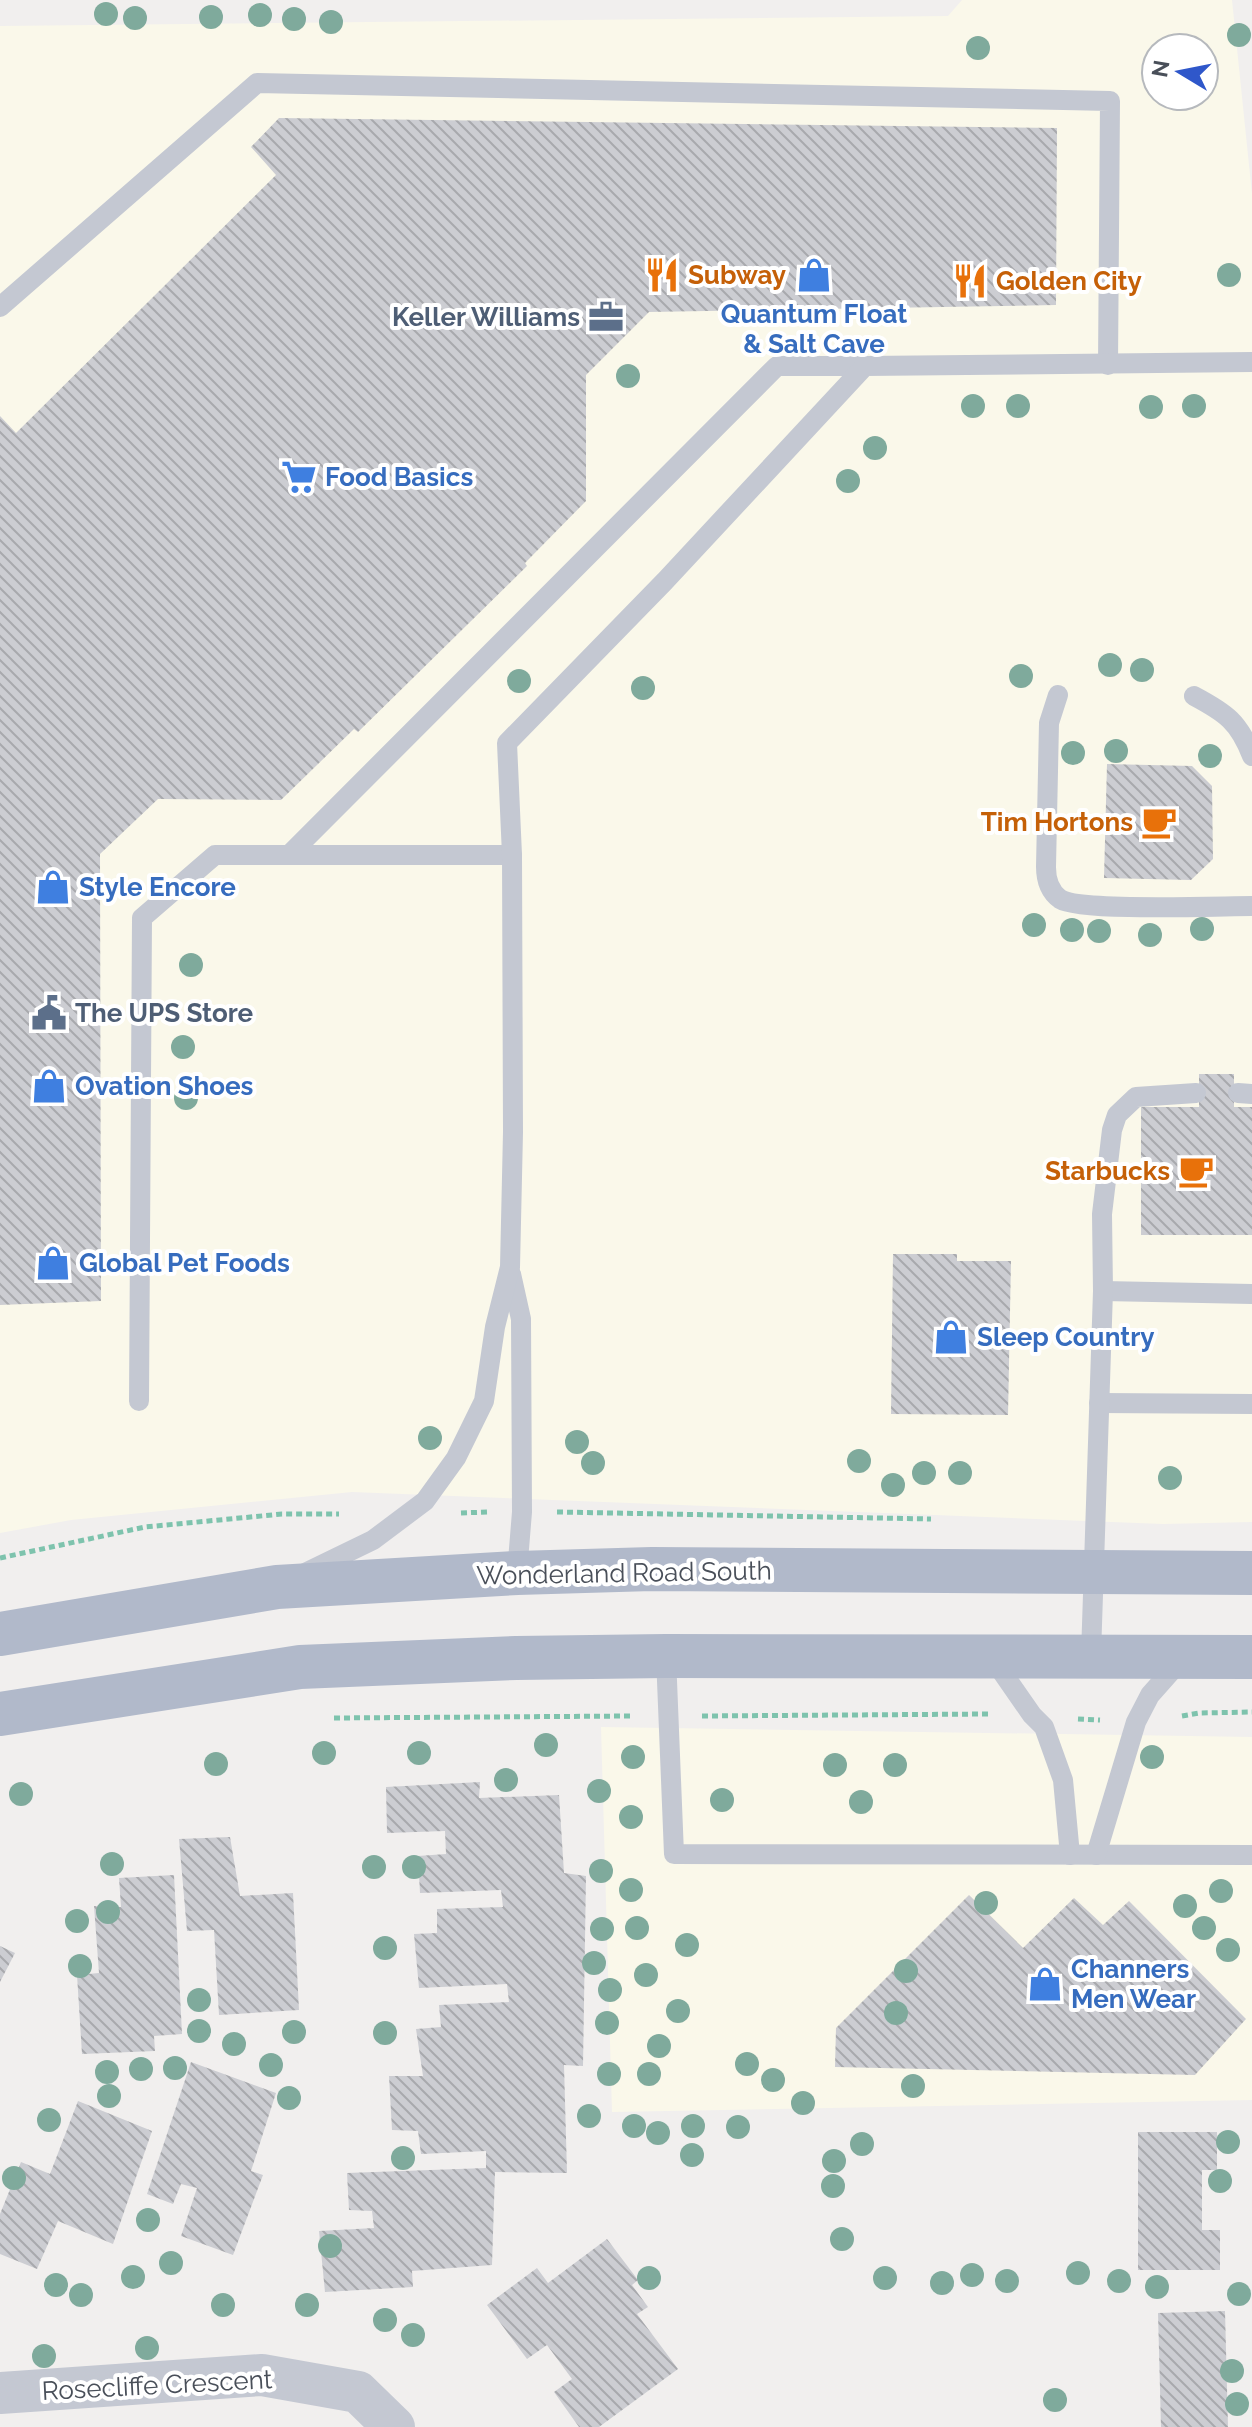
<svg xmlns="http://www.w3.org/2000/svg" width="1252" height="2427" viewBox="0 0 1252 2427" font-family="Raleway,sans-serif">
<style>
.commercial{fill:#faf8ea;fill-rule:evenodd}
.building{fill:url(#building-back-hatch)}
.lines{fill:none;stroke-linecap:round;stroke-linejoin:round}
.path{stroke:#7ec3ad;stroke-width:5;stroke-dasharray:6 4;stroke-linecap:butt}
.service{stroke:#c4c8d2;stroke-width:20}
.minor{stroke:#c4c8d2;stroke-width:42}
.primary{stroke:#b1b9ca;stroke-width:44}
.tree{fill:#7faa9c}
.labels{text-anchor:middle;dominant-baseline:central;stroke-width:8;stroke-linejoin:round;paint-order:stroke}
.food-label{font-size:26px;font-weight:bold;fill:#c56008;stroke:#fff;text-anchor:start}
.shop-label{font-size:26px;font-weight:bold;fill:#366cbe;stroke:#fff;text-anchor:start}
.service-label{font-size:26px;font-weight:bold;fill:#4e5e75;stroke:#fff;text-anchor:end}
.street-label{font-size:26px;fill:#494f59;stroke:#fff}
</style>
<defs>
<pattern id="building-back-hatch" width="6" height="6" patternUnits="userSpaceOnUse" patternTransform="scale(2)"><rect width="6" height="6" fill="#cccdd2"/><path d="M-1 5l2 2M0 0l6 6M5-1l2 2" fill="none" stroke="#a8a9ad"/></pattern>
</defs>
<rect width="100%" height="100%" fill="#f1efee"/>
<g class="commercial">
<path d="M962,0H1232L1252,194V1522L1163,1524L352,1492L71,1520L0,1533V26L948,16ZM1156,48H1204V96H1156Z"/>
<path d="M601,1727L1252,1737V2100L612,2112Z"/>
</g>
<g class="building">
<path d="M279,118L1057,128L1056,305L649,312L586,375V501L525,563L527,566L358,732L354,729L281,800L158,799L100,854L101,1301L0,1305V416L16,433L276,175L251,147Z"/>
<path d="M1107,764L1192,766L1212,786L1213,859L1191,880L1104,878Z"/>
<path d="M1199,1074H1234V1107H1252V1235H1141V1107H1199Z"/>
<path d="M893,1254H957V1261H1011L1008,1415L891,1414Z"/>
<path d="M480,1782L479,1798L559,1795L564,1873L586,1876L583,2066L564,2065L567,2173L495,2172L492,2265L412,2271L413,2287L325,2292L319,2231L374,2228L372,2211L349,2210L347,2173L486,2168V2151L421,2154L418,2131L392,2130L389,2076H423L416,2029L441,2027L439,2005L509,2002L507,1984L419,1988L414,1934L437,1933V1909L503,1907L501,1890L420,1893L418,1856L446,1854L445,1831L387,1833L386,1787Z"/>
<path d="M230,1837L240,1896L293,1893L299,2010L219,2015L214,1930L187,1931L179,1839Z"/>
<path d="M174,1875L182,2034L154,2036L155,2051L82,2054L77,1975L99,1973L94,1906L121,1907L119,1878Z"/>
<path d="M969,1895L1023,1948L1074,1898L1103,1925L1129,1901L1246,2019L1195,2075L835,2067L836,2028Z"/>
<path d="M0,1946L15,1953L0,1982Z"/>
<path d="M191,2062L276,2093L251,2171L263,2175L233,2255L181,2236L197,2188L181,2184L173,2204L147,2194Z"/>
<path d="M78,2101L152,2131L113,2244L58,2221L37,2269L0,2254V2214L21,2162L50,2174Z"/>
<path d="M1138,2132H1217V2170H1202V2230H1220V2270H1138Z"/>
<path d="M607,2239L638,2280L632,2285L648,2307L637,2314L678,2369L599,2427H579L554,2392L572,2379L547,2345L527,2359L487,2305L537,2268L548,2283Z"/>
<path d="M1225,2311L1228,2427H1161L1158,2313Z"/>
</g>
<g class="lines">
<g class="path">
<path d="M557,1512L931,1519"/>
<path d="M461,1513L487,1512"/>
<path d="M0,1558L145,1527L282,1514H339"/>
<path d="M702,1716L988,1714"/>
<path d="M1182,1716L1199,1713L1252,1712"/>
<path d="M334,1718L632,1716"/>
<path d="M1078,1719L1100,1720"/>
</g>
<g class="service">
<path d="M0,307L257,83L1110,101L1108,365"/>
<path d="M1058,695L1049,723L1046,867C1046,880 1049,891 1060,899C1080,912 1220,906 1252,906"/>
<path d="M1194,696C1226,713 1239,722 1252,756"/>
<path d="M289,855L777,366H865"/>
<path d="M1238,1093L1252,1094"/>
<path d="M511,1274L521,1319L522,1512L517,1573"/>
<path d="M1103,1291L1252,1294"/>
<path d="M139,1401L142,918L215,855H512"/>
<path d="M1099,1403L1252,1404"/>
<path d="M305,1573L373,1540L425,1501L456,1458L484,1401L495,1327L510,1267L513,1132L512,855L507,743L665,581L865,366L1252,362"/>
<path d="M1091,1655L1103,1291L1102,1214L1112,1130L1117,1115L1136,1097L1196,1093"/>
<path d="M666,1656L674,1854L1252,1855"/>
<path d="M991,1656L1032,1715L1044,1727L1063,1780L1070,1855"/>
<path d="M1096,1855L1136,1722L1150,1695L1181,1660"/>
</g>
<path class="minor" d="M0,2393L262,2375L358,2392L394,2427"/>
<g class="primary">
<path d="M0,1634L277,1587L517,1573L652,1569L1252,1573"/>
<path d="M0,1714L300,1667L516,1658L666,1656L1252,1657"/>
</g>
</g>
<g class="tree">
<circle cx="106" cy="14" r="12"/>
<circle cx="260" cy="15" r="12"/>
<circle cx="211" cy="17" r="12"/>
<circle cx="135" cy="18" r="12"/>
<circle cx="294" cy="19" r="12"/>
<circle cx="331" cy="22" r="12"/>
<circle cx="1239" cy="35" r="12"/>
<circle cx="978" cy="48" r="12"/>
<circle cx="1229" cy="275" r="12"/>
<circle cx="628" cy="376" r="12"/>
<circle cx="973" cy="406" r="12"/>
<circle cx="1018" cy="406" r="12"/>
<circle cx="1194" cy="406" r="12"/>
<circle cx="1151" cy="407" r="12"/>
<circle cx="875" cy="448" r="12"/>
<circle cx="848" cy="481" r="12"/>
<circle cx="1110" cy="665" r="12"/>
<circle cx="1142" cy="670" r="12"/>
<circle cx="1021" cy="676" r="12"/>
<circle cx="519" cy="681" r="12"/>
<circle cx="643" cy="688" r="12"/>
<circle cx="1116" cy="751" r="12"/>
<circle cx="1073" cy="753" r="12"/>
<circle cx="1210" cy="756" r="12"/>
<circle cx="1034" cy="925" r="12"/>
<circle cx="1202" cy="929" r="12"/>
<circle cx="1072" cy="930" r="12"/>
<circle cx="1099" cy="931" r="12"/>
<circle cx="1150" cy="935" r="12"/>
<circle cx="191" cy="965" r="12"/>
<circle cx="183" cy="1047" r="12"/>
<circle cx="186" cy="1098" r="12"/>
<circle cx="430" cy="1438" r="12"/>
<circle cx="577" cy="1442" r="12"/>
<circle cx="859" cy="1461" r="12"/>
<circle cx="593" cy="1463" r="12"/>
<circle cx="924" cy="1473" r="12"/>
<circle cx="960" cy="1473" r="12"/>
<circle cx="1170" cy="1478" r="12"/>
<circle cx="893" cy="1485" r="12"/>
<circle cx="546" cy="1745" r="12"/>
<circle cx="324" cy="1753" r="12"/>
<circle cx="419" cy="1753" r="12"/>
<circle cx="633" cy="1757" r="12"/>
<circle cx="1152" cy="1757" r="12"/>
<circle cx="216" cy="1764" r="12"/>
<circle cx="835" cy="1765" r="12"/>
<circle cx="895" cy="1765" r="12"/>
<circle cx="506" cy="1780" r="12"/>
<circle cx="599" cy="1791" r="12"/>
<circle cx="21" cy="1794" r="12"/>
<circle cx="722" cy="1800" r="12"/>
<circle cx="861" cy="1802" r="12"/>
<circle cx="631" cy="1817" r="12"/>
<circle cx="112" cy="1864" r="12"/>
<circle cx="374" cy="1867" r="12"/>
<circle cx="414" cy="1867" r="12"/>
<circle cx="601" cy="1871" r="12"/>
<circle cx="631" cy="1890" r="12"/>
<circle cx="1221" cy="1891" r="12"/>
<circle cx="986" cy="1903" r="12"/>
<circle cx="1185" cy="1906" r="12"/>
<circle cx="108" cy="1912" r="12"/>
<circle cx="77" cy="1921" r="12"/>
<circle cx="637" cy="1928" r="12"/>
<circle cx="1204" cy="1928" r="12"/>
<circle cx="602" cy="1929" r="12"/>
<circle cx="687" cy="1945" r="12"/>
<circle cx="385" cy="1948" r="12"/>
<circle cx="1228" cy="1950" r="12"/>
<circle cx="594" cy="1963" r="12"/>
<circle cx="80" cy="1966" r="12"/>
<circle cx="906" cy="1971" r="12"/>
<circle cx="646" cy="1975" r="12"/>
<circle cx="610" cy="1990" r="12"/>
<circle cx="199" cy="2000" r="12"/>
<circle cx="678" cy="2011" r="12"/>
<circle cx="896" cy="2013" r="12"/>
<circle cx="607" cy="2023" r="12"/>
<circle cx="199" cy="2031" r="12"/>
<circle cx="294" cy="2032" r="12"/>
<circle cx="385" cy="2033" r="12"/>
<circle cx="234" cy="2044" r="12"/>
<circle cx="659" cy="2046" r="12"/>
<circle cx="747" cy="2064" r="12"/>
<circle cx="271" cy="2065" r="12"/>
<circle cx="175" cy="2068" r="12"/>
<circle cx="141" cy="2069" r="12"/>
<circle cx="107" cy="2072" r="12"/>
<circle cx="609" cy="2074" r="12"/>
<circle cx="649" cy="2074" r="12"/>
<circle cx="773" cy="2080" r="12"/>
<circle cx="913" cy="2086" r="12"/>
<circle cx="109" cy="2096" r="12"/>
<circle cx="289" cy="2098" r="12"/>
<circle cx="803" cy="2103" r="12"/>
<circle cx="589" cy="2116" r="12"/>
<circle cx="49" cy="2120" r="12"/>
<circle cx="634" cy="2126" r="12"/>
<circle cx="693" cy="2126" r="12"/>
<circle cx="738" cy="2127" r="12"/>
<circle cx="658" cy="2133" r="12"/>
<circle cx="1228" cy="2142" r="12"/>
<circle cx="862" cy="2144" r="12"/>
<circle cx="692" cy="2155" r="12"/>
<circle cx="403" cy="2158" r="12"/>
<circle cx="834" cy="2161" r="12"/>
<circle cx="14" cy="2178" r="12"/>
<circle cx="1220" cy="2181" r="12"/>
<circle cx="833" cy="2186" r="12"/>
<circle cx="148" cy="2220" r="12"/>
<circle cx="842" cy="2239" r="12"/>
<circle cx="330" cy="2246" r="12"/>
<circle cx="171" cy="2263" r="12"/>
<circle cx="1078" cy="2273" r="12"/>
<circle cx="972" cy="2275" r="12"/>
<circle cx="133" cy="2277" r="12"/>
<circle cx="649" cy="2278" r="12"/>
<circle cx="885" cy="2278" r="12"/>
<circle cx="1007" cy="2281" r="12"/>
<circle cx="1119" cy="2281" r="12"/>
<circle cx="942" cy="2283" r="12"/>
<circle cx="56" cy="2285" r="12"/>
<circle cx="1157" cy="2287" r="12"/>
<circle cx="1239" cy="2294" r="12"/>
<circle cx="81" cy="2295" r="12"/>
<circle cx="223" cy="2305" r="12"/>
<circle cx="307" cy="2305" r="12"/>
<circle cx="385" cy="2320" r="12"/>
<circle cx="413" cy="2335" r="12"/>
<circle cx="147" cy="2348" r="12"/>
<circle cx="44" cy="2356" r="12"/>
<circle cx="1232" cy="2371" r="12"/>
<circle cx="1055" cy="2400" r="12"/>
<circle cx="1237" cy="2404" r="12"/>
</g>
<defs>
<g id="restaurant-bare" transform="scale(2.76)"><path d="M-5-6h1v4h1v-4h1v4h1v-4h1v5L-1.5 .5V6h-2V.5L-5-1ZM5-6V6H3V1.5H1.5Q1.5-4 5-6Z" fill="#e8710a" stroke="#fff" stroke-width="2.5" paint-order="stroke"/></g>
<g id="shop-bare" transform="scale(2.76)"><path d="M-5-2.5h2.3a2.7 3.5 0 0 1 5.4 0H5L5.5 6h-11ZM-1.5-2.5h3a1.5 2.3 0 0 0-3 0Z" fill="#3f7fe0" stroke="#fff" stroke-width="2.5" paint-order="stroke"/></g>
<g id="office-bare" transform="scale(2.76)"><path d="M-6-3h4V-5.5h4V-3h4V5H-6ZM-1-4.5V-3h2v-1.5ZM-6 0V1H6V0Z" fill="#5c6f8a" stroke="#fff" stroke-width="2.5" paint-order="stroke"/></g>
<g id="supermarket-bare" transform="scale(2.76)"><path d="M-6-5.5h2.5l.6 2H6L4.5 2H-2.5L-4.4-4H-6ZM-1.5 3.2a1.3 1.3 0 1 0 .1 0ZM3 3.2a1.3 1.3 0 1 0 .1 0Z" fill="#3f7fe0" stroke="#fff" stroke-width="2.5" paint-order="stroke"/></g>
<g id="cafe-bare" transform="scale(2.76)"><path d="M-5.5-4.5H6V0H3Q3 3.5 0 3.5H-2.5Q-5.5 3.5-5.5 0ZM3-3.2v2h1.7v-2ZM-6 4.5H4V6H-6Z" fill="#e8710a" stroke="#fff" stroke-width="2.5" paint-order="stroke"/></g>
<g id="civic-bare" transform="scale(2.76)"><path d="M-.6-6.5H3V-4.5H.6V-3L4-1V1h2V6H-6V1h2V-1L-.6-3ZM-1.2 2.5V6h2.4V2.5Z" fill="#5c6f8a" stroke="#fff" stroke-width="2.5" paint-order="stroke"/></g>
</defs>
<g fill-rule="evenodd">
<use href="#restaurant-bare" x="662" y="275"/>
<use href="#shop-bare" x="814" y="275"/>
<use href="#restaurant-bare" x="970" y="281"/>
<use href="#office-bare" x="606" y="317"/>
<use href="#supermarket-bare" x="299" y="477"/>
<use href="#cafe-bare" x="1159" y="822"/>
<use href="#shop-bare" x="53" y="887"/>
<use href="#civic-bare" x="49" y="1013"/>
<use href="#shop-bare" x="49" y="1086"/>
<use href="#cafe-bare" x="1196" y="1171"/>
<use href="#shop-bare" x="53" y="1263"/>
<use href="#shop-bare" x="951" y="1337"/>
<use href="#shop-bare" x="1045" y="1984"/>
</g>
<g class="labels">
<g class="food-label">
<text x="688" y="275">Subway</text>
<text x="996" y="281">Golden City</text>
<text x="1133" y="822" text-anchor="end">Tim Hortons</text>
<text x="1170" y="1171" text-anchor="end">Starbucks</text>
</g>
<g class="shop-label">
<text x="814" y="314" text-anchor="middle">Quantum Float<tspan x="814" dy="30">&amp; Salt Cave</tspan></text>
<text x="325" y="477">Food Basics</text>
<text x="79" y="887">Style Encore</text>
<text x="75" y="1086">Ovation Shoes</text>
<text x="79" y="1263">Global Pet Foods</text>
<text x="977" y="1337">Sleep Country</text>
<text x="1071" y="1969">Channers<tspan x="1071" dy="30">Men Wear</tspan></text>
</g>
<g class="service-label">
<text x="580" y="317">Keller Williams</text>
<text x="75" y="1013" text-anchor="start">The UPS Store</text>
</g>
<g class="street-label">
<text transform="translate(624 1573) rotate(-1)">Wonderland Road South</text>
<text transform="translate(157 2385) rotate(-3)">Rosecliffe Crescent</text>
</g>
</g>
<g transform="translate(1180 72) rotate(280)"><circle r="38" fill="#ffffff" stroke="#b6b9bd" stroke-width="2"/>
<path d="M0-6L14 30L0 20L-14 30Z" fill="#2f57ca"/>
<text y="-12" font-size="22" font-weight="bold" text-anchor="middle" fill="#494f59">N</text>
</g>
</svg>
